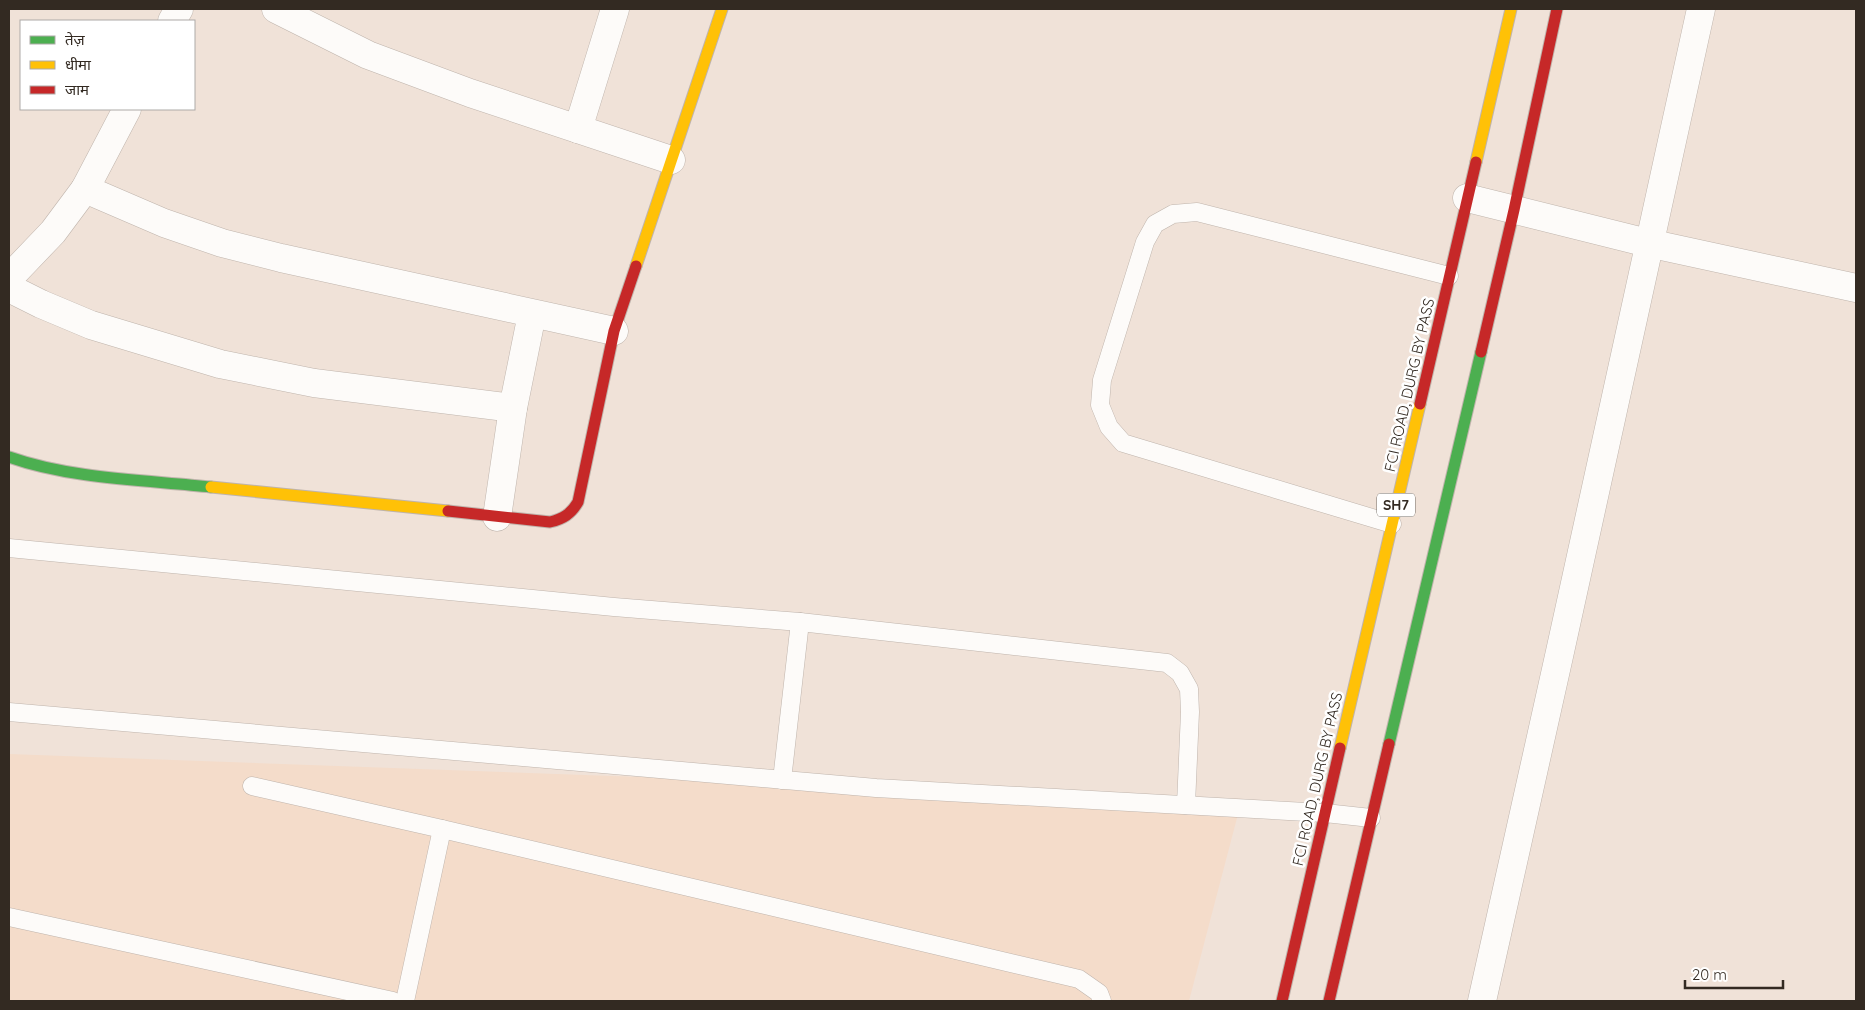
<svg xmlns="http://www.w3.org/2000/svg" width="1865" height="1010" viewBox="0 0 1865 1010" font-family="Quicksand,'Noto Sans Devanagari',sans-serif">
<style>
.built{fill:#f4dcca}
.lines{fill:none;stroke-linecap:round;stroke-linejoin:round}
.lane-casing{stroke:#bfb4ac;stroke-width:19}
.street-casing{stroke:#bfb4ac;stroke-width:29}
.fast-casing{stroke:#bfb4ac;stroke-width:13}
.slow-casing{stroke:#bfb4ac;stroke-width:13}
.jam-casing{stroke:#bfb4ac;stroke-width:13}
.lane{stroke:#fdfbf9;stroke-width:18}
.street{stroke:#fdfbf9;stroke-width:28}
.fast{stroke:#4caf50;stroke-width:11}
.slow{stroke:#ffc107;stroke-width:11}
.jam{stroke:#c62828;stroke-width:11}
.labels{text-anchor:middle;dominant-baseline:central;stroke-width:5;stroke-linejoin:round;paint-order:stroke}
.shield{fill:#fff;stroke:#706a64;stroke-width:1}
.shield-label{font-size:14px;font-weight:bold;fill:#332a22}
.street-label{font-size:15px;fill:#332a22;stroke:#fff}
</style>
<rect width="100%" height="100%" fill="#f0e2d8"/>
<path class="built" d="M9,754L1242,799L1189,1001H9Z"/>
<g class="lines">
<g class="lane-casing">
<g id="lane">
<path d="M1392,524L1123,443L1109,427L1100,405L1102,380L1145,242L1155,224L1173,214L1197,212L1449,276"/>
<path d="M9,548L614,607L800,622L1167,663L1180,673L1189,689L1190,712L1186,805"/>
<path d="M9,712L876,788L1325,813L1371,818"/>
<path d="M782,780L800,622"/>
<path d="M252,786L442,829L1079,979L1099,993L1102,1001"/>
<path d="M9,917L393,1001"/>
<path d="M405,1001L442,829"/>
</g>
</g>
<g class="street-casing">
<g id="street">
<path d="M276,9L368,55L470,93L671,160"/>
<path d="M172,21L179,9"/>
<path d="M578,129L615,9"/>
<path d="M85,189L164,223L222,243L281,258L614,331"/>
<path d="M1467,198L1648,243L1856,288"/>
<path d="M9,278L53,232L85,189L127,109"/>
<path d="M9,288L41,304L91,325L220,364L314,383L513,408"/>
<path d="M497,517L513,408L532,314"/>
<path d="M1482,1001C1558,671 1626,339 1701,9"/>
</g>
</g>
<g class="fast-casing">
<g id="fast">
<path d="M9,457C71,479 146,480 211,487"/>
<path d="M1389,744L1481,352"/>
</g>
</g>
<g class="slow-casing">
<g id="slow">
<path d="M1476,162L1511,9"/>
<path d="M636,266L722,9"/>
<path d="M211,487L448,511"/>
<path d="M1340,748L1420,404"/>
</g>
</g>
<g class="jam-casing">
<g id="jam">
<path d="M1481,352L1514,210L1557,9"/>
<path d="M1420,404L1476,162"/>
<path d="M448,511L550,522C563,519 571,514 578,502L614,331L636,266"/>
<path d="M1282,1001L1340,748"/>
<path d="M1329,1001L1389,744"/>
</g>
</g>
<use href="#lane" class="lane"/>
<use href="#street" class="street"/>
<use href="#fast" class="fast"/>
<use href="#slow" class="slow"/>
<use href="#jam" class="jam"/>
</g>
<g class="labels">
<rect class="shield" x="1377" y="493.5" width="38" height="23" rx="4"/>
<g class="shield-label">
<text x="1396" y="505">SH7</text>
</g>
<g class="street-label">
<text transform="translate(1409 385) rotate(-77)">FCI ROAD, DURG BY PASS</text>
<text transform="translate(1317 779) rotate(-77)">FCI ROAD, DURG BY PASS</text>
</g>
</g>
<rect width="1865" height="1010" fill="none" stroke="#332a22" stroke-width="20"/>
<rect x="20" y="20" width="175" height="90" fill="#ffffff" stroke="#adaaa7"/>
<rect x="30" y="36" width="25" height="8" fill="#4caf50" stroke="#adaaa7"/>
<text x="65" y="45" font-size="15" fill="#332a22">तेज़</text>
<rect x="30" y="61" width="25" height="8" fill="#ffc107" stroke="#adaaa7"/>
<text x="65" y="70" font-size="15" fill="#332a22">धीमा</text>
<rect x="30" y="86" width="25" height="8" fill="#c62828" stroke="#adaaa7"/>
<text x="65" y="95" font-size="15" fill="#332a22">जाम</text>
<path d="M1685 980v8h98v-8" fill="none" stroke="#332a22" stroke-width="2.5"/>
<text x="1692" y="980" font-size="15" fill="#332a22" stroke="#ffffff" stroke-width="4" paint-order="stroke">20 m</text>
</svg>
